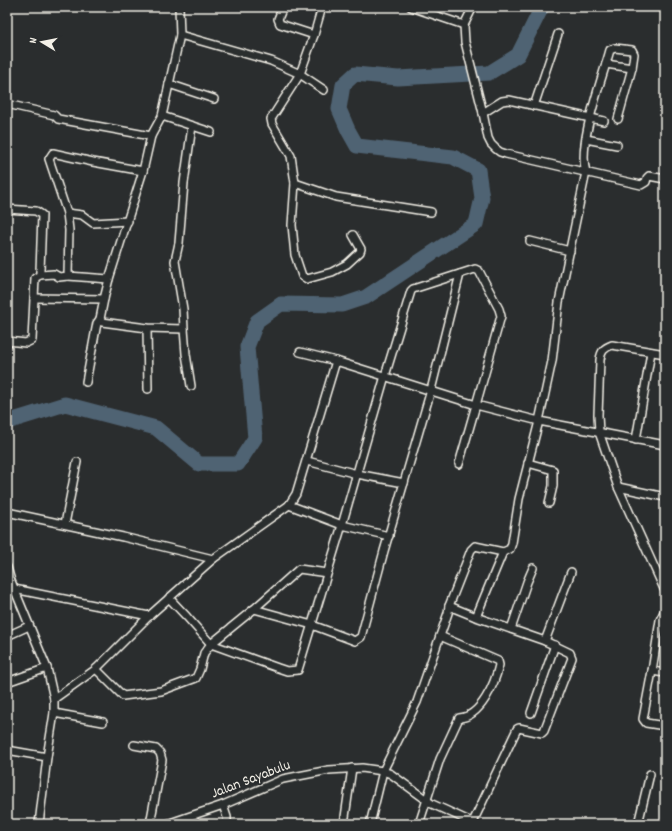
<svg xmlns="http://www.w3.org/2000/svg" width="672" height="831" viewBox="0 0 672 831" font-family="Dekko,sans-serif">
<style>
.lines{fill:none;stroke-linecap:round;stroke-linejoin:round}
.river{stroke:#506373;stroke-width:15}
.minor-casing{stroke:#f4f1e8;stroke-width:10}
.minor{stroke:#2a2d2e;stroke-width:7}
.labels{text-anchor:middle;dominant-baseline:central;stroke-width:3.5;stroke-linejoin:round;paint-order:stroke}
.street-label{font-size:15px;fill:#f4f1e8;stroke:#2a2d2e}
</style>
<rect width="100%" height="100%" fill="#2a2d2e"/>
<filter id="ink" filterUnits="userSpaceOnUse"><feTurbulence type="fractalNoise" baseFrequency=".025" numOctaves="2"/><feDisplacementMap in="SourceGraphic" scale="8" xChannelSelector="R" yChannelSelector="G"/><feConvolveMatrix kernelMatrix="1 2 1 2 8 2 1 2 1" color-interpolation-filters="sRGB"/></filter>
<g filter="url(#ink)">
<g class="lines">
<path class="river" d="M7,422L65,404L156,428L199,464H238L255,438L247,347L257,321L281,304L342,305L366,297L476,224L482,198L478,170L453,157L357,146L348,130L339,109L343,85L355,74L398,78L489,73L518,55L542,7"/>
<g class="minor-casing">
<g id="minor">
<path d="M179,7L180,35L162,116L151,136L143,171L109,279L104,299L100,319L102,322L147,328L184,329L183,309L175,261L179,243L184,183L192,126"/>
<path d="M283,7L278,19L280,24L314,35"/>
<path d="M322,7L314,35L300,74L271,119L272,124L291,156L295,183L292,225L295,255L302,276L307,279L332,272L347,264L360,252L361,249L353,235"/>
<path d="M411,7L464,25"/>
<path d="M473,7L464,25L465,42L483,113L488,138L491,144L496,149L500,152L506,154L641,185L646,182L647,178L649,176L665,179"/>
<path d="M180,35L271,61L300,74L324,90"/>
<path d="M606,64L632,68"/>
<path d="M169,84L214,99"/>
<path d="M7,104L54,115L58,119L151,136"/>
<path d="M534,106L558,34"/>
<path d="M483,113L502,101L509,100L604,121"/>
<path d="M162,116L211,132"/>
<path d="M586,139L617,145"/>
<path d="M295,183L336,197L431,212"/>
<path d="M7,209L36,211L42,215L40,271V275L35,278L32,340L26,343L7,341"/>
<path d="M67,213L82,215L93,223L128,221"/>
<path d="M530,241L570,251"/>
<path d="M40,275L54,274L59,277L68,276L69,230L67,213L49,159L53,153L93,162L143,171"/>
<path d="M68,276L109,279"/>
<path d="M34,298L104,299"/>
<path d="M147,328L148,389"/>
<path d="M184,329L186,354L191,386"/>
<path d="M300,352L336,361L476,405L459,464"/>
<path d="M665,354L612,345C604,348 601,351 600,360L598,415L599,432L618,487L665,591"/>
<path d="M86,382L97,323L100,319"/>
<path d="M636,440L651,352"/>
<path d="M307,461L357,474L404,483"/>
<path d="M528,463L553,470V486L549,503"/>
<path d="M618,487L665,497"/>
<path d="M289,505L342,525L389,536"/>
<path d="M7,512L123,537L213,559L289,505L296,494L336,361"/>
<path d="M65,524L77,462"/>
<path d="M7,567L11,581L47,668L54,699V713L47,757L39,824"/>
<path d="M14,589L149,616"/>
<path d="M169,598L187,617L211,644"/>
<path d="M449,606L476,617L503,552"/>
<path d="M254,609L312,625L355,641L361,637L384,551L431,390L460,274"/>
<path d="M665,610L660,620L652,671L665,673"/>
<path d="M511,629L527,582L533,568"/>
<path d="M7,636L29,626"/>
<path d="M545,641L571,572"/>
<path d="M211,644L278,668L287,671L298,670L342,525L385,376L411,291L413,289L475,269L479,271L499,309L501,316L476,405L539,421L552,361L559,302L586,172C577,144 602,80 610,50L615,48L632,50L634,54L632,68L618,119"/>
<path d="M96,669L123,696L161,691L196,678L200,669L204,653L211,644L254,609L299,569L327,573"/>
<path d="M652,671L643,719L646,723L665,726"/>
<path d="M7,682L47,668"/>
<path d="M54,699L96,669L149,616L213,559"/>
<path d="M54,713L103,722"/>
<path d="M531,713L555,645"/>
<path d="M134,745L156,749L160,753L162,760L150,824"/>
<path d="M7,750L47,757"/>
<path d="M223,805L227,817V824"/>
<path d="M167,824L223,805L283,779L329,770L362,768L383,771L391,774L432,804L476,824"/>
<path d="M344,824L352,768"/>
<path d="M370,824L383,771L417,702L448,613L449,606L471,550L475,546L503,552L510,549L512,543L519,499L539,421L665,445"/>
<path d="M419,824L440,759L459,718C481,717 495,683 499,665L498,661L440,636"/>
<path d="M472,824L517,729L519,728L542,733L544,731L572,658L570,653L545,641L476,617"/>
<path d="M638,824L650,774"/>
</g>
</g>
<use href="#minor" class="minor"/>
</g>
</g>
<g class="labels">
<g class="street-label">
<text transform="translate(251 780) rotate(-21)">Jalan Sayabulu</text>
</g>
</g>
<rect width="672" height="831" fill="none" stroke="#2a2d2e" stroke-width="24"/>
<rect x="12" y="12" width="648" height="807" fill="none" stroke="#f4f1e8" stroke-width="1.5" filter="url(#ink)"/>
<g transform="translate(42 42) rotate(280)" stroke="#2a2d2e" stroke-width="3" paint-order="stroke">
<path d="M0-3L7 15L0 10L-7 15Z" fill="#f4f1e8"/>
<text y="-6" font-size="11" font-weight="bold" text-anchor="middle" fill="#f4f1e8">N</text>
</g>
</svg>
